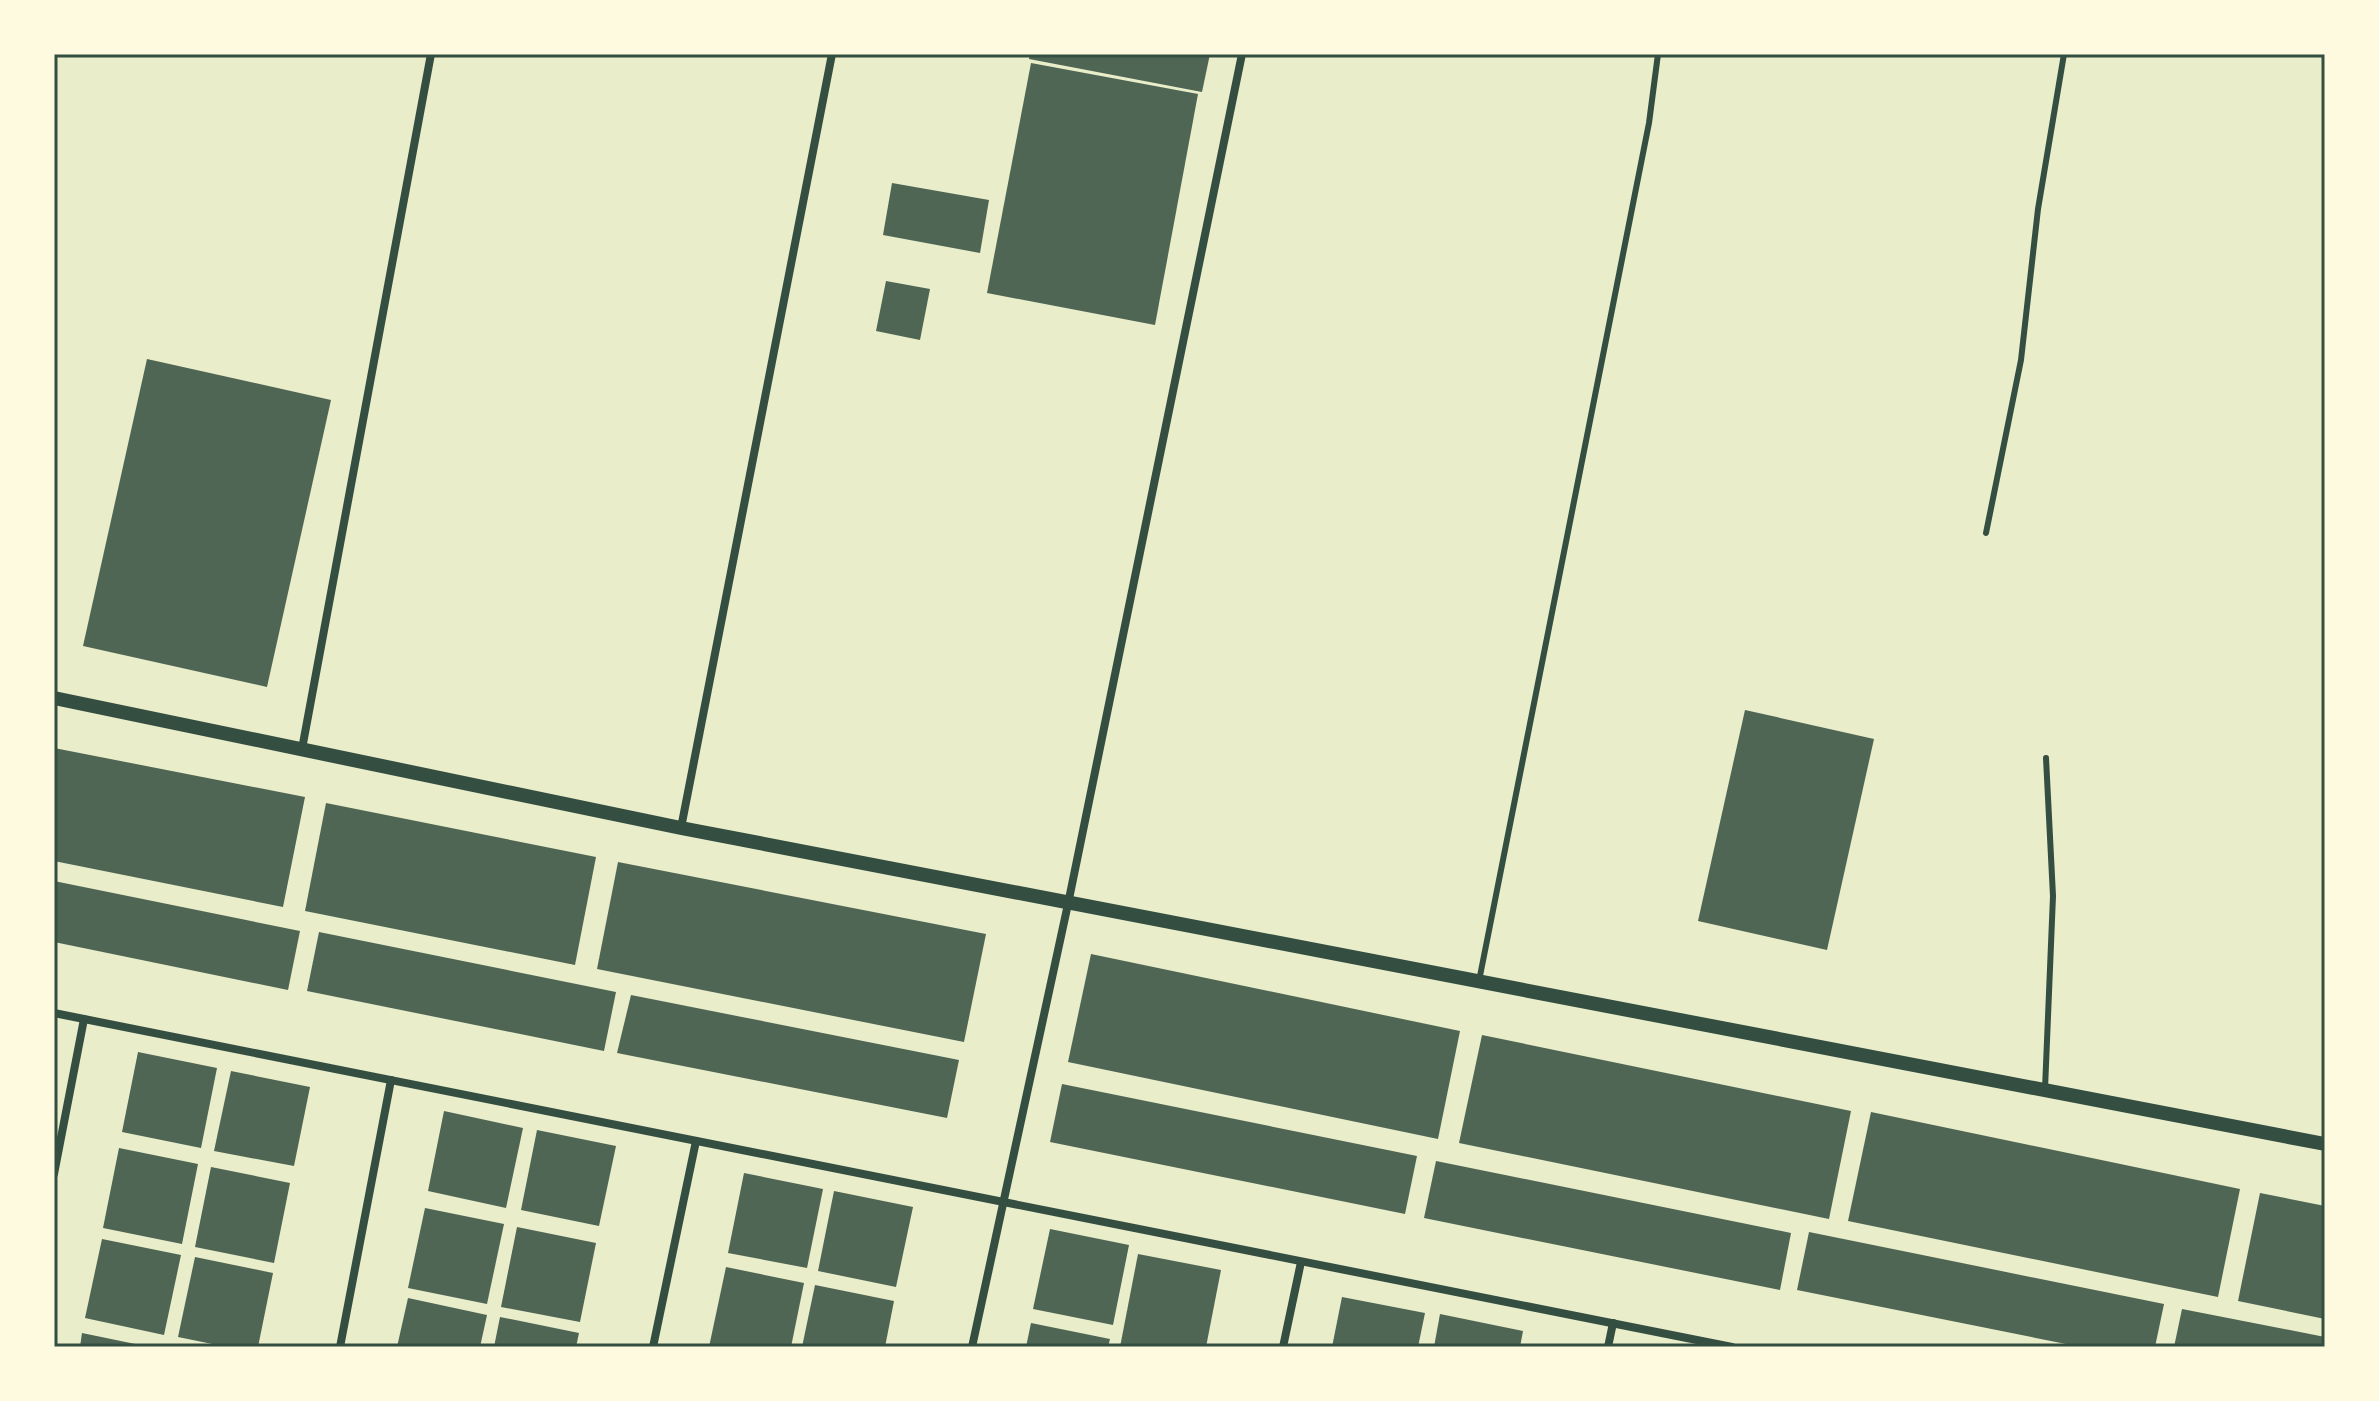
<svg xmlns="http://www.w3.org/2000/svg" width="2379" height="1401" viewBox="0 0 2379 1401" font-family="'Golos Text',sans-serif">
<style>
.building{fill:#4f6655}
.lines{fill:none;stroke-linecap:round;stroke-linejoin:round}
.service{stroke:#344e41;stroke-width:6}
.minor{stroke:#344e41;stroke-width:8}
.tertiary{stroke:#344e41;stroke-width:14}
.neatline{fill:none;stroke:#344e41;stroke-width:3}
</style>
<rect width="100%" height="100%" fill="#e9edc9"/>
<g class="building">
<path d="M1030,54H1210L1202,92L1029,59Z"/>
<path d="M1031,63L1198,94L1155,325L987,293Z"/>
<path d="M892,183L989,200L980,253L883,235Z"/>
<path d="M886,281L930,289L920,340L876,331Z"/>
<path d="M147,359L331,400L267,687L83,646Z"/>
<path d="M1745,710L1874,739L1827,950L1698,921Z"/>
<path d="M54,748L305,797L283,907L54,861Z"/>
<path d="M326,803L596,857L575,965L305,911Z"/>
<path d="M618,862L986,934L964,1042L597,969Z"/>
<path d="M54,881L300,931L288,990L54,942Z"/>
<path d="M319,932L616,992L604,1051L307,991Z"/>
<path d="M1091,954L1460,1031L1438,1139L1068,1062Z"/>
<path d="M631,995L959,1060L947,1118L617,1053Z"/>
<path d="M1482,1035L1851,1111L1829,1219L1459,1143Z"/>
<path d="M138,1052L217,1068L201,1148L122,1132Z"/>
<path d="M231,1071L310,1087L294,1166L214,1151Z"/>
<path d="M1062,1084L1417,1156L1405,1214L1050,1142Z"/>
<path d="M444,1111L523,1128L506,1208L428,1191Z"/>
<path d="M1871,1112L2240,1189L2218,1297L1848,1221Z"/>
<path d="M537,1130L616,1146L599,1226L521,1210Z"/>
<path d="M119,1148L198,1164L182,1244L103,1228Z"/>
<path d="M1436,1161L1791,1233L1780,1290L1424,1218Z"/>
<path d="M211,1167L290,1183L274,1263L195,1247Z"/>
<path d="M744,1173L823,1189L807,1268L728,1253Z"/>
<path d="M834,1191L913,1207L896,1287L818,1271Z"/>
<path d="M2260,1193L2325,1206V1319L2238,1301Z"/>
<path d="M425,1208L504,1224L487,1304L408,1288Z"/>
<path d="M517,1227L596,1243L580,1322L501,1307Z"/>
<path d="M1050,1229L1129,1245L1113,1325L1033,1309Z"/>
<path d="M1809,1232L2164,1304L2155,1347H2081L1797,1290Z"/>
<path d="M102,1239L181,1255L164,1335L85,1318Z"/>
<path d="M1138,1254L1221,1270L1206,1347H1120Z"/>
<path d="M195,1257L273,1273L258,1347H227L178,1337Z"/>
<path d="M726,1267L804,1283L791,1347H709Z"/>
<path d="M815,1285L894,1301L885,1347H802Z"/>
<path d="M1342,1297L1425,1313L1418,1347H1332Z"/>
<path d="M408,1298L487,1315L480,1347H397Z"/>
<path d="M2182,1309L2325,1337V1347H2174Z"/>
<path d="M1440,1314L1523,1331L1520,1347H1434Z"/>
<path d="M500,1317L579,1333L576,1347H494Z"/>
<path d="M1031,1323L1110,1339L1108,1347H1026Z"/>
<path d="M82,1333L145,1346V1347H80Z"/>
</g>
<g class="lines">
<g class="service">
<path d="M1986,533L2021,360L2038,209L2064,54"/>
<path d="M1479,981L1649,123L1658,54"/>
<path d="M2045,1089L2053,896L2046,758"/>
</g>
<g class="minor">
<path d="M302,749L431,54"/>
<path d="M681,828L832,54"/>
<path d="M54,1013L1732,1347"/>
<path d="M54,1174L84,1019"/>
<path d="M340,1347L391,1080"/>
<path d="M653,1347L696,1141"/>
<path d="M972,1347L1068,904L1242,54"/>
<path d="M1283,1347L1301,1262"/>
<path d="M1608,1347L1613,1323"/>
</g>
<path class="tertiary" d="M54,698L681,828L2325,1144"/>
</g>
<rect width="2379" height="1401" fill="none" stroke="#fefae0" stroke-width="112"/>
<rect x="56" y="56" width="2267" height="1289" class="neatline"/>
</svg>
